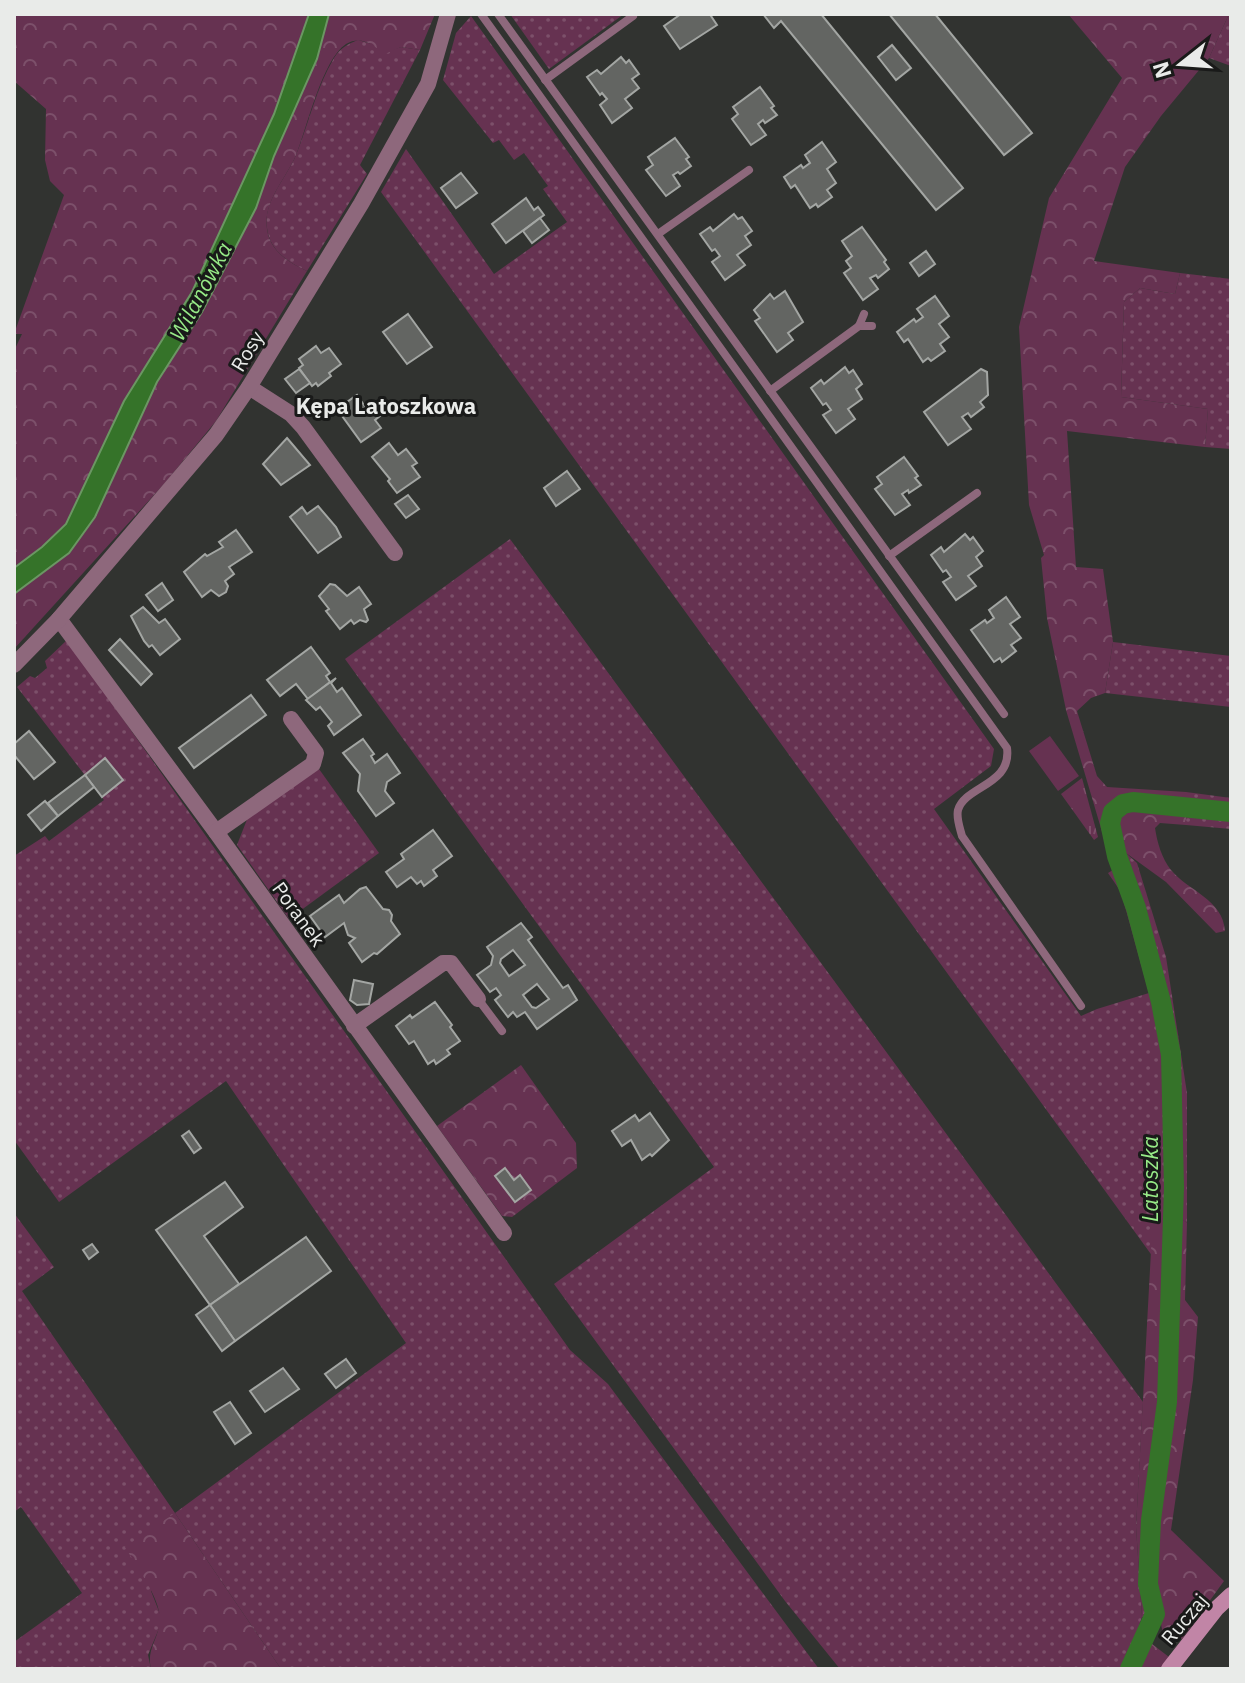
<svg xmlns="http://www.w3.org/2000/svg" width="1245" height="1683" viewBox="0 0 1245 1683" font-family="'IBM Plex Sans',sans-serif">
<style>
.grass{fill:url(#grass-dots)}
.forest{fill:url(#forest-crowns)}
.park{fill:url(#park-tufts)}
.pitch{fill:#663251}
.water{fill:#357329;stroke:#6b9763;stroke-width:2}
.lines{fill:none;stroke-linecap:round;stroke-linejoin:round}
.canal{stroke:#357329;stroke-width:20}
.building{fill:#636562;stroke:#a3a6a3;stroke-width:2;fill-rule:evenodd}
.lane{stroke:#8e687c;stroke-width:8}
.street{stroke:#8e687c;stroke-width:16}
.secondary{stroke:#c185a6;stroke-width:16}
.labels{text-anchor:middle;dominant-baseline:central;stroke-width:6;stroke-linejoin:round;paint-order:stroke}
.street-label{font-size:20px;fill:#e9ebe9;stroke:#191a19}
.water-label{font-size:22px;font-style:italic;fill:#97ea87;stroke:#191a19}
.neighbourhood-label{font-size:22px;font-weight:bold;fill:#e9ebe9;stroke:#191a19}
</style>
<defs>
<pattern id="grass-dots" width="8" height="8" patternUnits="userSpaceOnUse" patternTransform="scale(2)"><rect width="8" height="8" fill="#663251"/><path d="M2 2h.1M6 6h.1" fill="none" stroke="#7c506a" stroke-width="1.8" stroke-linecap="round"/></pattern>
<pattern id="forest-crowns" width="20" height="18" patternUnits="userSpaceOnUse" patternTransform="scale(2)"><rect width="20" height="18" fill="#663251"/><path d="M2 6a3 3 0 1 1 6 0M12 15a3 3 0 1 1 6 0" fill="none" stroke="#7c506a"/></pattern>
<pattern id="park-tufts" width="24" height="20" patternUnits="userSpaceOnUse" patternTransform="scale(2)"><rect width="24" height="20" fill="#663251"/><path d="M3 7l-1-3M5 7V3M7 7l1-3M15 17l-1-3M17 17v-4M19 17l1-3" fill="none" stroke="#7c506a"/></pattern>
</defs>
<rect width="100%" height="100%" fill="#313330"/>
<g class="grass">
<path d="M510,14H624L549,69Z"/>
<path d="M1229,14H1231V66L1209,58Z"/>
<path d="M471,16L994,749L991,766L934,809L1081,1016L1097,1009L1149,993L1121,892L1108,873L1113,870L1108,852L1126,853L1137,863L1166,957L1187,1093V1223L1154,1197L1153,1257L381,192L406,149L494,274L567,222L543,189L548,186L524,153L514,160L499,140L493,143L443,80L456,33Z"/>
<path d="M358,40L392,50L401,47L420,50L360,165L367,174L307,271C288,262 270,251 267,228C263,201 286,179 296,155C309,123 316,88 334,58C340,48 348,44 358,40Z"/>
<path d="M1180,273L1231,279V449L1205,447L1208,409L1121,397L1124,302L1140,288L1175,294Z"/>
<path d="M510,539L1143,1402L1136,1527L1142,1617L1124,1669H840L785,1601L554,1284L714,1167L345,659Z"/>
<path d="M67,640L570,1350L608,1384L819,1669H281L175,1513L151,1591L160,1614V1626L148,1655L151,1669H14V1642L82,1593L21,1507L14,1512V1213L54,1267L22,1291L175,1513L406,1343L226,1081L59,1202L14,1140V856L45,836L49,841L104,800L17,687L30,676L35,678L47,668L45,661Z"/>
<path d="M1113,642L1231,656V707L1105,693Z"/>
<path d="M319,769L379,853L289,919L237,845L248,817Z"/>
<path d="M1186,792L1231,798V829L1186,825Z"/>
</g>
<g class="forest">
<path d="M14,14H309L274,114L192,292L124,401L66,524L42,547L14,568V351L22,334H14L64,195L50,181L45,160L46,109L14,81Z"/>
<path d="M329,14H435L420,50L401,47L385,54C373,45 361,35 346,44C322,60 307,128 296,155C286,179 263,201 267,229C270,251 288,262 307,271L216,421L164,484L14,649V594L69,553L95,517L157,382L256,208L274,156L317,59Z"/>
<path d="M1068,14H1229L1209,58L1161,116L1125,167L1094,261L1180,273L1175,294L1140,288L1124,302L1121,397L1208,409L1205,447L1067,431L1076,567L1103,569L1113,642L1105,693L1091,698L1077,711L1097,776L1107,787L1186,792V825L1160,823L1155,828C1157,842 1162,859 1171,870C1188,891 1223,899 1225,931L1216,933L1166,882L1126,853L1108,852L1066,710L1047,618L1041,558L1044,555L1029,505L1019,327L1049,198L1122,78Z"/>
<path d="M521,1065L576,1143L577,1168L512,1217L502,1216L437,1126Z"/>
<path d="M1154,1196L1187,1223L1185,1300L1198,1317L1193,1380L1171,1530L1224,1581L1182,1639L1169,1638L1163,1634L1161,1624L1142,1617L1136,1527Z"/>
<path d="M175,1513L281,1669H151C147,1651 155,1644 159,1627C166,1605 136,1566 125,1547Z"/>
<path d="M1134,1643L1144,1648L1152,1644L1169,1657L1160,1669H1124Z"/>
</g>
<path class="park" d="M1082,778L1098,837L1094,840L1061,794Z"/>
<path class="pitch" d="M1050,736L1079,776L1058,791L1029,751Z"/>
<path class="water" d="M309,14H329L317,59L274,156L256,208L202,312L157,382L95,517L69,553L14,594V568L42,547L66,524L124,401L192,292L274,114Z"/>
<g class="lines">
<path class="canal" d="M1130,1669L1155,1614L1148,1584L1151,1520L1167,1402L1174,1187L1171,1055L1161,1002L1136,908L1117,856L1110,823L1113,812L1123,804L1133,802L1231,812"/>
</g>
<g class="building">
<path d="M681,14H714L711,16L717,25L680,49L664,26Z"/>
<path d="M763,14H821L963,188L936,210L781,21L774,28Z"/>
<path d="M889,14H935L1032,133L1004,155Z"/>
<path d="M892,45L911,68L896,80L878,57Z"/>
<path d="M621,57L626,63L629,60L639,74L632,79L639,88L625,99L632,108L612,123L600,105L607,99L602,93L600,95L587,77L597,70L601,74Z"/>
<path d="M760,87L774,106L771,108L777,115L765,123L763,120L758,124L766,135L751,145L732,119L738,114L733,107Z"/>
<path d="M675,138L689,157L686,159L691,166L680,174L678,172L673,175L680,186L666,196L646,170L653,165L648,157Z"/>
<path d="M822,142L836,162L827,169L836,183L827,190L832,197L818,207L816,204L810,208L795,185L791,188L784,177L801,165L803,168L810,163L805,155Z"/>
<path d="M461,173L477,193L456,208L441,188Z"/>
<path d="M526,198L534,210L538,207L544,215L506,243L492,224Z"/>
<path d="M734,214L738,219L742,217L752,231L745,236L751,245L737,255L745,265L725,280L712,262L720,256L715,249L712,251L700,234L710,227L713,231Z"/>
<path d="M540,218L549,230L532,243L523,231Z"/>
<path d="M862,227L886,260L884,262L889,269L878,278L876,275L870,278L878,289L863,300L844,273L851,268L846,261L852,256L842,241Z"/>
<path d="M926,251L935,264L919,276L910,263Z"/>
<path d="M785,291L803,322L788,333L793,340L777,352L755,321L760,318L754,310L770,294L774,299Z"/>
<path d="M935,296L949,316L939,324L949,337L940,344L945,351L931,361L928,358L923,362L908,339L904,342L897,332L914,319L916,322L923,317L917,309Z"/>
<path d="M408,314L432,347L407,364L383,332Z"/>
<path d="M316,346L321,353L329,348L341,364L329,373L331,376L318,386L316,383L312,386L299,368L303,365L299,359Z"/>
<path d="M845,367L849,373L853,370L862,384L856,389L862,399L848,409L855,419L836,433L823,415L831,410L826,403L823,405L811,388L821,380L824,384Z"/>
<path d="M299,369L310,383L296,393L285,379Z"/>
<path d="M981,369L987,372L988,395L980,402L984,407L971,417L968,413L962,417L971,429L948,445L924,412Z"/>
<path d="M357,395L366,408L371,405L380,416L375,420L381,428L361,442L337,409Z"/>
<path d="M287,438L310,465L281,485L263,464Z"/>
<path d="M389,443L398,455L406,449L417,463L412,466L420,477L397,493L388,481L390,479L372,457Z"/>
<path d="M904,457L918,476L915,478L921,485L909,493L908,490L902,494L910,505L895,515L875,489L882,484L877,477Z"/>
<path d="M567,471L580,489L556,506L544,488Z"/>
<path d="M408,495L419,509L406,518L395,504Z"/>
<path d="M318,506L336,527L341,537L318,553L290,517L302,507L307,514Z"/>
<path d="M236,530L252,552L229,567L234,574L225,581L228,586L226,592L219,596L211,590L202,597L184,572L205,554L207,556L223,547L219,542Z"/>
<path d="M965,534L970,540L973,537L983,551L976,557L982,566L968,576L976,586L956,600L943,582L951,577L946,570L943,572L931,555L941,547L944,552Z"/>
<path d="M162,583L173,600L158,611L146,595Z"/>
<path d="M330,584L335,585L347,596L359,587L371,604L364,609L368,620L366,622L360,620L354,624L351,620L340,629L326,611L329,609L319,596Z"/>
<path d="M1006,597L1020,617L1010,624L1021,638L1011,645L1016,651L1002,662L1000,658L994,662L971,630L985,620L987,623L994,618L989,610Z"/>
<path d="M143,607L159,623L165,619L180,639L160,655L152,645L149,647L144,641L131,616Z"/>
<path d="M120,639L152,674L141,685L109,650Z"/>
<path d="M311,647L330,673L326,676L330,682L308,699L296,684L280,696L267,680Z"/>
<path d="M336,678L331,683L337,692L342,688L361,715L334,735L328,726L332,722L320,707L316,710L306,700Z"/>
<path d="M251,695L266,715L194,768L179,748Z"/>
<path d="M29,731L55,762L34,779L14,755V744Z"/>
<path d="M363,739L374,754L371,756L375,763L387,754L400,773L387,782L385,791L394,803L376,816L358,791L360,774L343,753Z"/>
<path d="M105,758L123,780L102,797L85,775Z"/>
<path d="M85,775L94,787L58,816L48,803Z"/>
<path d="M45,801L58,816L41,831L28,815Z"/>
<path d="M433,830L452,856L433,870L437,876L424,886L421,881L417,884L411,877L397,887L386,872L404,859L401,854Z"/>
<path d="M366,887L383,909L389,910L392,915L391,921L400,934L377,954L374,953L362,962L349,943L355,938L348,935L344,923L325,937L310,916L339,895L344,903L360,889Z"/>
<path d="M521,923L532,937L528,940L563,988L568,985L577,1000L537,1029L525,1012L517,1017L513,1012L508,1017L495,1000L501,995L496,988L490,992L477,975L491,965L493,956L487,947ZM513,950L525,965L509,976L500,963L501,959ZM537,984L549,999L536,1008L532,1007L523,995Z"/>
<path d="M354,980L373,984L369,1004L357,1005L350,1000Z"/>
<path d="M435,1002L452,1025L450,1027L460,1041L447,1050L450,1054L436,1064L434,1060L428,1064L414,1041L409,1044L396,1026L410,1015L412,1018Z"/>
<path d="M650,1113L669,1140L652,1156L650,1154L642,1160L631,1140L622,1146L612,1131L635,1115L639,1121Z"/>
<path d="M189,1131L201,1148L194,1153L182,1136Z"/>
<path d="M505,1168L514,1180L520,1175L531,1190L515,1202L495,1176Z"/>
<path d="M225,1182L243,1207L204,1236L239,1284L210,1305L156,1230Z"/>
<path d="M306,1237L331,1271L235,1341L210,1305Z"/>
<path d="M92,1244L98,1252L89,1259L83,1250Z"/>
<path d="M210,1305L235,1341L222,1351L196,1315Z"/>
<path d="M346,1359L356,1373L336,1388L325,1374Z"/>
<path d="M283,1368L299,1389L265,1412L250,1391Z"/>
<path d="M230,1402L251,1433L235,1444L214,1412Z"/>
</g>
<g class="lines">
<g class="lane">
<path d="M481,14L1007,748C1012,785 965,786 958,810C956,818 960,828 962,836L1081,1006"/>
<path d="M498,14L1004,714"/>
<path d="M545,80L633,16"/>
<path d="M658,234L749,170"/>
<path d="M859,326H872"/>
<path d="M770,391L859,326L864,314"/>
<path d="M889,556L977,493"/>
<path d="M478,999L502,1031"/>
</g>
<g class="street">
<path d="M249,387L291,414L303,427L395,553"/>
<path d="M59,619L216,832L504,1233"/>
<path d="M14,665L59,619L216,435L249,387L361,204L428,84L448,14"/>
<path d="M216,832L313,764L316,753L291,719"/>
<path d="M354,1026L443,963H451L478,999"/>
</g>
<path class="secondary" d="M1169,1669L1216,1609L1231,1595"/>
</g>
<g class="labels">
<g class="street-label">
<text transform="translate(247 351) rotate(-59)">Rosy</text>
<text transform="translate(299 914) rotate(54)">Poranek</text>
<text transform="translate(1184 1619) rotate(-50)">Ruczaj</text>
</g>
<g class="water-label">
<text transform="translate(200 291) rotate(-62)">Wilanówka</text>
<text transform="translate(1149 1179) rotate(-90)">Latoszka</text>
</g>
<g class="neighbourhood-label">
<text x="386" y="405">Kępa Latoszkowa</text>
</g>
</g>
<rect width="1245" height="1683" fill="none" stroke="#e9ebe9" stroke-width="32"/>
<g transform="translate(1181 64) rotate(253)" stroke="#191a19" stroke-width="6" paint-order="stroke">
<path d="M0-6L14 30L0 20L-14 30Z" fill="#e9ebe9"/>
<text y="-12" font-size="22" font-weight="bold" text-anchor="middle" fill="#e9ebe9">N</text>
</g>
</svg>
